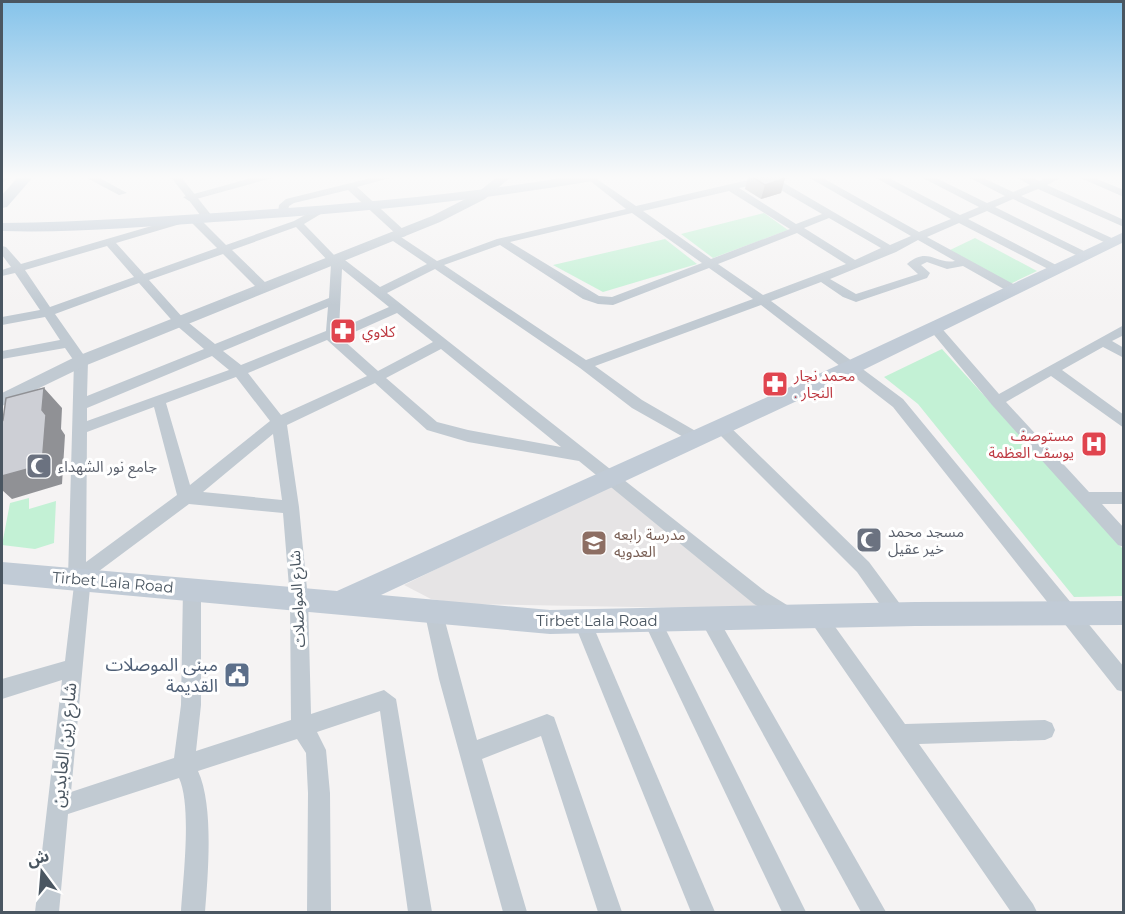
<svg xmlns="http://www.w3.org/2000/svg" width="1125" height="914" viewBox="0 0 1125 914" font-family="Montserrat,'Noto Sans Arabic',sans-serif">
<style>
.education{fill:#e6e4e5}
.green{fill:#c3f1d5}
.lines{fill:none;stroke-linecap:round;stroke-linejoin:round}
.minor{fill:#c1cad2;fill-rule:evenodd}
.tertiary{fill:#c1cad2;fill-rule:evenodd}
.secondary{fill:#c1cbd6;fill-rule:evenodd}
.primary{fill:#b3c2d1;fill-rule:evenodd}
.wall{fill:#b0b2b7}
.shaded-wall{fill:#909195}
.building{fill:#cdcfd5;stroke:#909195;stroke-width:1.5}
.labels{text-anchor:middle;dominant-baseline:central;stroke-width:6;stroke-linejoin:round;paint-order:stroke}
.health-label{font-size:15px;fill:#be3a42;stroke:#fff;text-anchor:start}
.worship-label{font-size:15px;fill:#5b616d;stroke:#fff;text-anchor:start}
.education-label{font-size:15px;fill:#785e54;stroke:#fff;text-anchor:start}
.street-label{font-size:15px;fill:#4a5661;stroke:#fff}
.near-service-label{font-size:18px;fill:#4e5e75;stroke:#fff;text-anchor:end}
.near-street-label{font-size:18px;fill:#4a5661;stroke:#fff}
</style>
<rect width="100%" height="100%" fill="#f5f3f3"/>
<path class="education" d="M608,484L760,606L751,609L460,604L431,599L404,585Z"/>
<g class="green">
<path d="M764,213L788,230L713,258L681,234Z"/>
<path d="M975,238L1037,271L1010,284L948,251Z"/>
<path d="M665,239L697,264L603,292L553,265Z"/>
<path d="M942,349L1123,549V596L1074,597L918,404L884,377Z"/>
<path d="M29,498V509L56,501L54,543L35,549L2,545L10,503Z"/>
</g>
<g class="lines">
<g class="minor">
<path d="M85,177H98L127,193L119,195Z"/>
<path d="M171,177H181L212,216V220H204Z"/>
<path d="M375,177H393L357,187L406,232V236L401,237L437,261L497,239L626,209L585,177H594L636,206L761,177H780L777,179L890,245L911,236L808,177H821L919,232L951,219L874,177H887L960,215L979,207L921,177H934L987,203L1005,196L968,177H981L1013,192L1030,185L1016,177H1030L1039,181L1048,177H1062L1047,185L1124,220V227L1038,189L1021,196L1116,240V244H1108L1013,199L995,207L1088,253V257H1080L987,211L968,219L1060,267V271H1052L959,223L927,237L1017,286V292H1009L963,266L947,269L927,262L921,265L930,273L927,278L856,302L843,297L821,282L771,301L903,399L1124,667V692L1117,690L893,407L761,305L595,366L642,400L699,433L701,437L694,443L632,408L580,368L435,269L387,293L766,592L795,610L798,616L795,622L789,624L754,604L579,461L468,442L427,430L375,383L287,425L299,507L308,599L311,714L384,690L396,699L432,912H408L380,711L317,732L326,750L330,793L331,912H307L308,793L306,753L297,739L198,771C214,805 208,875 205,912H181C183,879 192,806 179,778L68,814L59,912H35L62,680L2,699V679L65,661L74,585L68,578L74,361L65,348L2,359V351L60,340L45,317L2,325V317L40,310L15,273L2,276V270L11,267L2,255V246L6,247L21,264L179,218H187V222L116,243L144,274L217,248L190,221V217H198L226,245L294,221L320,207L324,208V212L304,224L335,256L341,257L380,287L427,264L390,239V235L396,234L348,190L294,203L289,206L287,215L278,213L279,205L286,199ZM767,182L822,214L796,224L739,188ZM729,191L790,229L711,259L643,211ZM632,213L702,263L612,297L599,296L510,242ZM829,218L881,248L855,260L804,228ZM296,227L331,264L329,298L215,344L184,319L149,280L223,254L260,291H268V285L232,250ZM797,233L846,264L763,295L718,264ZM918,240L955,261C936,265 928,246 907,264L918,274L856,294L830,279L896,252ZM500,245L583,299L598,304L613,305L709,268L753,299L586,360L444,265ZM107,246L134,277L50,307L25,270ZM342,269L389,307L339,329ZM139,283L176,325L204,349L87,396L88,361L55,314ZM328,307L326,331L241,365L223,351ZM397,313L433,342L378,371L341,338ZM327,340L367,376L281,415L248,373ZM441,349L561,447L468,430L437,422L386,378ZM212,356L229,370L87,421V408ZM236,377L270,421L190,485L166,403ZM154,407L177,495L86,562L87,432ZM273,434L282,500L203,492ZM189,504L283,513L290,599L291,720L196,751L201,705V589L198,583L192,581L186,583L183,589L181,705L174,758L71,792L91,577Z"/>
<path d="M1078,177H1092L1124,190V197Z"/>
<path d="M934,323L938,324L999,394L1124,325V335L1112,341L1124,348V358L1103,347L1062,370L1124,415V428L1051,376L1006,402L1089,492H1124V504H1102L1124,528V547L1118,545L992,405L930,330L928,327Z"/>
<path d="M720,421L725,422L869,562L903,608L906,614L903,620L897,622L891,620L857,572L715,430L713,426Z"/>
<path d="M433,602L439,604L442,610L477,740L547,714L554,717L622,912H598L541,736L482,759L527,912H503L439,679L424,610L427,604Z"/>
<path d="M817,608L823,610L905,724L1045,720L1052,723L1055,730L1052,737L1045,740L919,744L1033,904L1037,912H1011L811,622L808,616L811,610Z"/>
<path d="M709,610L715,613L886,912H861L703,625L700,619L703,613Z"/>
<path d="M582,611L588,614L715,912H691L573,620L576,614Z"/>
<path d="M652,611L658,614L806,912H782L643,620L646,614Z"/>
</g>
<g class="tertiary">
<path d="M255,177H276L189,201L183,197Z"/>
<path d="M497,177H511L485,199L440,222L87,365L2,406V393L75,357L432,216L477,193Z"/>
</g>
<g class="secondary">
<path d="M567,177H599L593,181C468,202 341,214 214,222C144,227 72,233 2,231V223C88,222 174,216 260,210C363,203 466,194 567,177Z"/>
<path d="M1124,232V242L859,372L381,595L550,610L915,602L1124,601V625L915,626L550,634L2,584V562L337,591L845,362Z"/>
</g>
<g class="primary">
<path d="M2,177H10L2,183Z"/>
<path d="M18,177H33L7,207L2,208V195Z"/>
</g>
</g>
<path class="wall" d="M748,177H783L785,178L781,193L761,199L745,189Z"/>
<g class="shaded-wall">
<path d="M785,178L781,193L761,199L765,185Z"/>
<path d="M44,388L62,408L61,429L65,435L62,484L12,499L2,490V476L42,410Z"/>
</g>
<g class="building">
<path d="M753,177H783L785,178L765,185Z"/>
<path d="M44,388L42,410L46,415L42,465L2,476V422L3,420L6,398Z"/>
</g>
<linearGradient id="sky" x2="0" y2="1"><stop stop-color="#85c3ea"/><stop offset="0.58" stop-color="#fafafa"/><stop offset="1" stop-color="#fafafa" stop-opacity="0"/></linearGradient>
<rect width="1125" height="305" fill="url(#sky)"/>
<defs>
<g id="pharmacy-square" transform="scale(1.35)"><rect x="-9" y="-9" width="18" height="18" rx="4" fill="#e0444e" stroke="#fff"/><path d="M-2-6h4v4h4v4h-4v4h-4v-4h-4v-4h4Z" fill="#fff"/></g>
<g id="hospital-square" transform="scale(1.35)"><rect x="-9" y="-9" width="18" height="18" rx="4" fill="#e0444e" stroke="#fff"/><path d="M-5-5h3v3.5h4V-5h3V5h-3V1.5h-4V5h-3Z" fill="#fff"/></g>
<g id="mosque-square" transform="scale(1.35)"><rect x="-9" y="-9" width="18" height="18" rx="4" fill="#6b7280" stroke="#fff"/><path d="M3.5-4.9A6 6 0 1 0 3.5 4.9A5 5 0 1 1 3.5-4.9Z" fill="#fff"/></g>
<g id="school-square" transform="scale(1.35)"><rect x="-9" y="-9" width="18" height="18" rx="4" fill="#8d6e63" stroke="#fff"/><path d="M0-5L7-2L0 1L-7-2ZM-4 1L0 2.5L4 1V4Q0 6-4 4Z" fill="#fff"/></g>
<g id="civic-square" transform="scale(1.35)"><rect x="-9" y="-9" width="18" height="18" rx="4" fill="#5c6f8a" stroke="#fff"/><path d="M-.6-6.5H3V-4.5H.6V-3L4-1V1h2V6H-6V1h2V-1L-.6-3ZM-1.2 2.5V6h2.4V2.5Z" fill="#fff"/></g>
</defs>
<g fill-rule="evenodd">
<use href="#pharmacy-square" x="343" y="331"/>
<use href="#pharmacy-square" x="775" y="384"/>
<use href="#hospital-square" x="1094" y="444"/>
<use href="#mosque-square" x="39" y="466"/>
<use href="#mosque-square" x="869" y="540"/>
<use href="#school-square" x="594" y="543"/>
<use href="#civic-square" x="237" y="675"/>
</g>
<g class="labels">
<g class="health-label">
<text x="362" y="331">كلاوي</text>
<text x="794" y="375">محمد نجار<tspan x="794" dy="17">. النجار</tspan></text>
<text x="1074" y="435" text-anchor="end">مستوصف<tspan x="1074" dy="17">يوسف العظمة</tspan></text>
</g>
<g class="worship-label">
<text x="58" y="466">جامع نور الشهداء</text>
<text x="888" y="531">مسجد محمد<tspan x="888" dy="17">خير عقيل</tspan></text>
</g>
<g class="education-label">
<text x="614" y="534">مدرسة رابعه<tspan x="614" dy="17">العدويه</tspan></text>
</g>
<g class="street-label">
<text transform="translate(113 582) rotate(5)">Tirbet Lala Road</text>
<text transform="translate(297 599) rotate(-93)">شارع المواصلات</text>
<text x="597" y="620">Tirbet Lala Road</text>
</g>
<g class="near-service-label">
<text x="218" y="665">مبنى الموصلات<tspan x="218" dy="21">القديمة</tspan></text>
</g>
<g class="near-street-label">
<text transform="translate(64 745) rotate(-84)">شارع زين العابدين</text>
</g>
</g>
<rect width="1125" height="914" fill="none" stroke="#4a5661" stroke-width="6"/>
<g transform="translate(42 872) rotate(344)" stroke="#ffffff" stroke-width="4.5" paint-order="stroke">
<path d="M0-4.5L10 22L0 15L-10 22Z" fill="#4a5661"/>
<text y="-9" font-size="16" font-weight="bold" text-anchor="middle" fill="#4a5661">ش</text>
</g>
</svg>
